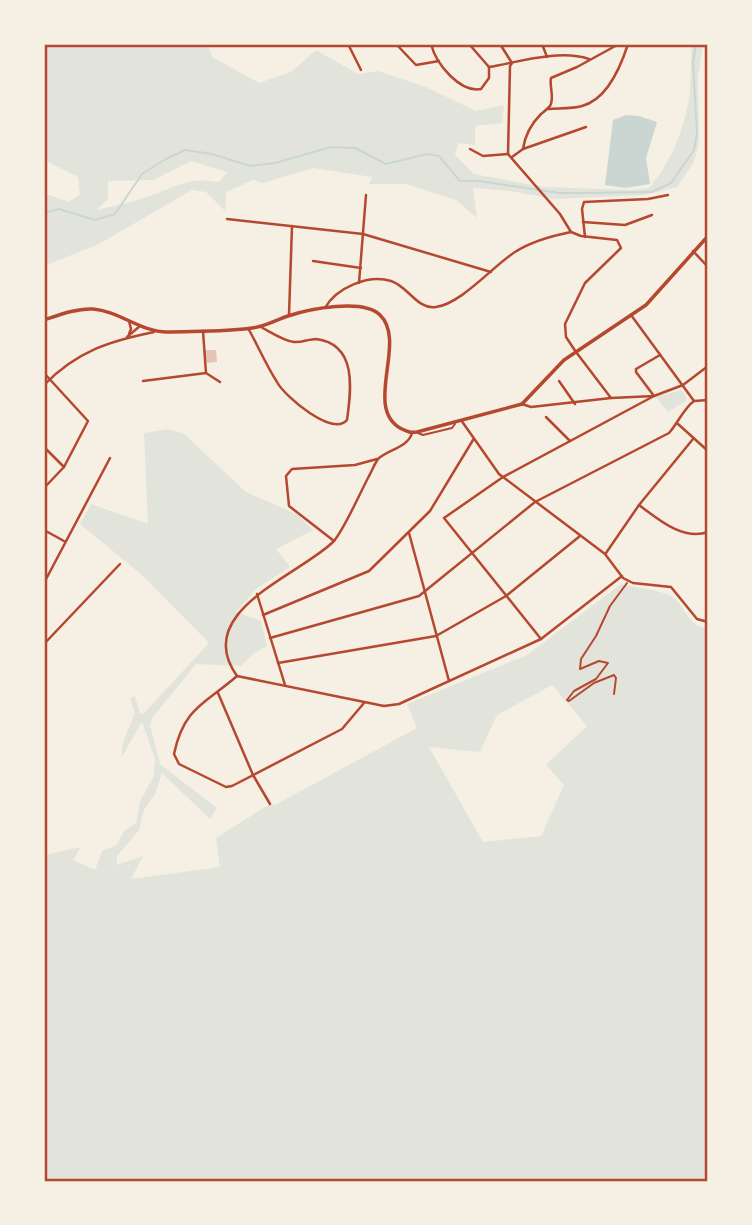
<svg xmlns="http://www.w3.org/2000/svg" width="752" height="1225" viewBox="0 0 752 1225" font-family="'Source Sans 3',sans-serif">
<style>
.green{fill:#e2e4dc;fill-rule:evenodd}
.water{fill:#c9d6d2}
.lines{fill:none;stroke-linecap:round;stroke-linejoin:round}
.stream{stroke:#c9d6d2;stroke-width:2}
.building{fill:#e6c5b7}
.path{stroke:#b5482f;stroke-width:2}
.service{stroke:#b5482f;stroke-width:2}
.minor{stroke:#b5482f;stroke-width:2.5}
.tertiary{stroke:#b5482f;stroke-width:3.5}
.neatline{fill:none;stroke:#b5482f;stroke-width:2.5}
</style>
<rect width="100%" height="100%" fill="#f6efe4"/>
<g class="green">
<path d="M44,44H208L212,57L259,83L291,72L316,50L358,74L378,71L426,87L476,111L504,105L502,123L475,126V145L458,143L455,155L474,174L544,187L633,190L649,188C670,164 684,130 689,99C692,81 690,62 692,44H703L698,77L699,143L694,162L677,187L643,195L554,199L510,191L473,188L477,218L456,200L406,184H369L372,177L313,168L263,183L253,180L226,192L225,211L206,192L192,190L99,244L44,266V195H49L69,202L80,194L78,177L44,160ZM191,161L227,172L219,182C188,176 173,188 144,198C129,203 112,206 96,210L108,199V181L153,180Z"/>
<path d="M681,390L686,396V401L668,412L656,397Z"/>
<path d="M168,429L183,433L246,492L298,515L313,530L276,549L290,567L256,589L236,612L261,621L267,646L254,653L241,666L196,664L153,717L150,725L160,764L217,808L210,819L162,773L155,794L144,810L139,830L117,856V865L143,856L131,879L220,867L216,838L270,804L275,805L417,728L407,704L527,655L621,584C634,587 660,590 671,596C686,605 687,627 708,628V1181H44V855L81,847L73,860L95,870L102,851L117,845L124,831L136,823L140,801L154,776L155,759L142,722L121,758L123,742L135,713L130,698L135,696L140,714L144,713L209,643L142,575L80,524L91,504L148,524L144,433ZM552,685L587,726L546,765L564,785L541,836L483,842L429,747L480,752L497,715Z"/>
</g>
<path class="water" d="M626,115L639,116L657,122L646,158L650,184L625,188L605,185L613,120Z"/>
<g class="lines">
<path class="stream" d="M44,213L59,209L95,220L115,214L142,174L164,160L185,150L212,154L250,166L275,163L331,147L355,148L386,164L427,154L439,156L460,181H479L559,193H585L652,192L671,183L694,150L697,134L693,62L696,44"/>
</g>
<path class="building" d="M205,350H216L217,362L207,363Z"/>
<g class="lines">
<path class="path" d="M614,694L616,678L614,675L594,683L569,701L567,700L574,691L596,679L608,663L599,661L580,669L581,659L596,636L610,606L627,583"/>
<path class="service" d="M418,433L423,435L452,428L455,424"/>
<g class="minor">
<path d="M348,44L361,70"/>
<path d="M396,44L416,65L439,61"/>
<path d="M431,44C436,64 460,93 481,89L489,78V67"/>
<path d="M469,44L489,67"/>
<path d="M500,44L512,63L510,66L508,154"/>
<path d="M542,44L547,57"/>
<path d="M489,67C519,62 559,49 589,59"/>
<path d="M548,109C559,108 571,109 582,106C608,99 621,66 628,44"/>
<path d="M470,149L483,156L508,154"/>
<path d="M523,149C525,135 531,124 541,114C544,112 548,108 550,106C555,98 549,86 551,78L577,67L619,44"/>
<path d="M508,154L560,214L571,232L581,236L617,240L621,248L585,283L565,324L566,337L576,352L611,398"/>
<path d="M512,157L523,149L586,127"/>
<path d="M227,219L363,234L491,272"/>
<path d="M583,222L625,225L652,215"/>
<path d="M585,237L582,209L584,202L648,199L668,195"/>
<path d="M693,251L708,267"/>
<path d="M313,261L361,268"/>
<path d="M359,283L366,195"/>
<path d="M325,308C336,288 368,274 391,281C408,286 417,310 436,307C461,304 493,266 515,252C532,241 551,236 571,232"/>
<path d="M289,315L292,226"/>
<path d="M631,315L694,401"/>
<path d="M248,328C258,346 266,365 277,382C285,397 333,437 347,420C351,391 358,344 316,339C309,339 301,343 294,342C283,341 269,331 259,326"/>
<path d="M203,331L206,373"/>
<path d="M129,334L131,329L129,321"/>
<path d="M127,337L140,326"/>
<path d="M44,373L88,421L64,467L44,488"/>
<path d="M143,381L206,373L220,382"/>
<path d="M559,381L575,404"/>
<path d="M44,385C77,351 110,341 154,332"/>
<path d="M694,401L708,400"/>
<path d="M522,404L531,407L611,398L654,396L683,385L708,366"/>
<path d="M546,417L570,441"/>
<path d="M461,420L499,474L605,554L623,578L633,583L671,587L697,619L708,622"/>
<path d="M678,424L708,451"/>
<path d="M44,447L64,467"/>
<path d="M639,505C658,519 683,541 708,532"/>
<path d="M44,530L64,541"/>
<path d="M409,533L449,681"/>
<path d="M334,541L289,506L286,476L292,469L355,465L377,459"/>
<path d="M606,553L639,505L693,439"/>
<path d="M44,583L110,458"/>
<path d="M257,594L285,685"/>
<path d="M263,615L369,571L430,511L473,440"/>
<path d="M270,638L419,596L535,502L669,433C678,423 684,408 694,401"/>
<path d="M541,639L444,518L503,477L654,396L636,372V369L660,355"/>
<path d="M44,644L120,564"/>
<path d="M278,663L436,636L506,596L580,536"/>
<path d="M237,676L384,706L399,704L541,639L622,576"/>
<path d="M237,676C205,704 184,707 174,754L179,764L226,787L232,786L342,729L364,703"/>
<path d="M237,676C191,612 298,576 333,542C343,532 361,491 369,476C372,471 375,462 379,458C389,450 409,446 412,433"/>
<path d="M218,693L253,775L270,804"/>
</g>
<path class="tertiary" d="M44,320C59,315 77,308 93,309C119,311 141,332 167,332C195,331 225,332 252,328C264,327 276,320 288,316C309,309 363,298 380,315C408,342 362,409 402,429C408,432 411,433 417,432L522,404L564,360L646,305L708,236"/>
</g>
<rect width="752" height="1225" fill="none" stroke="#f6efe4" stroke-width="91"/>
<rect x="46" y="46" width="660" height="1134" class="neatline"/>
</svg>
